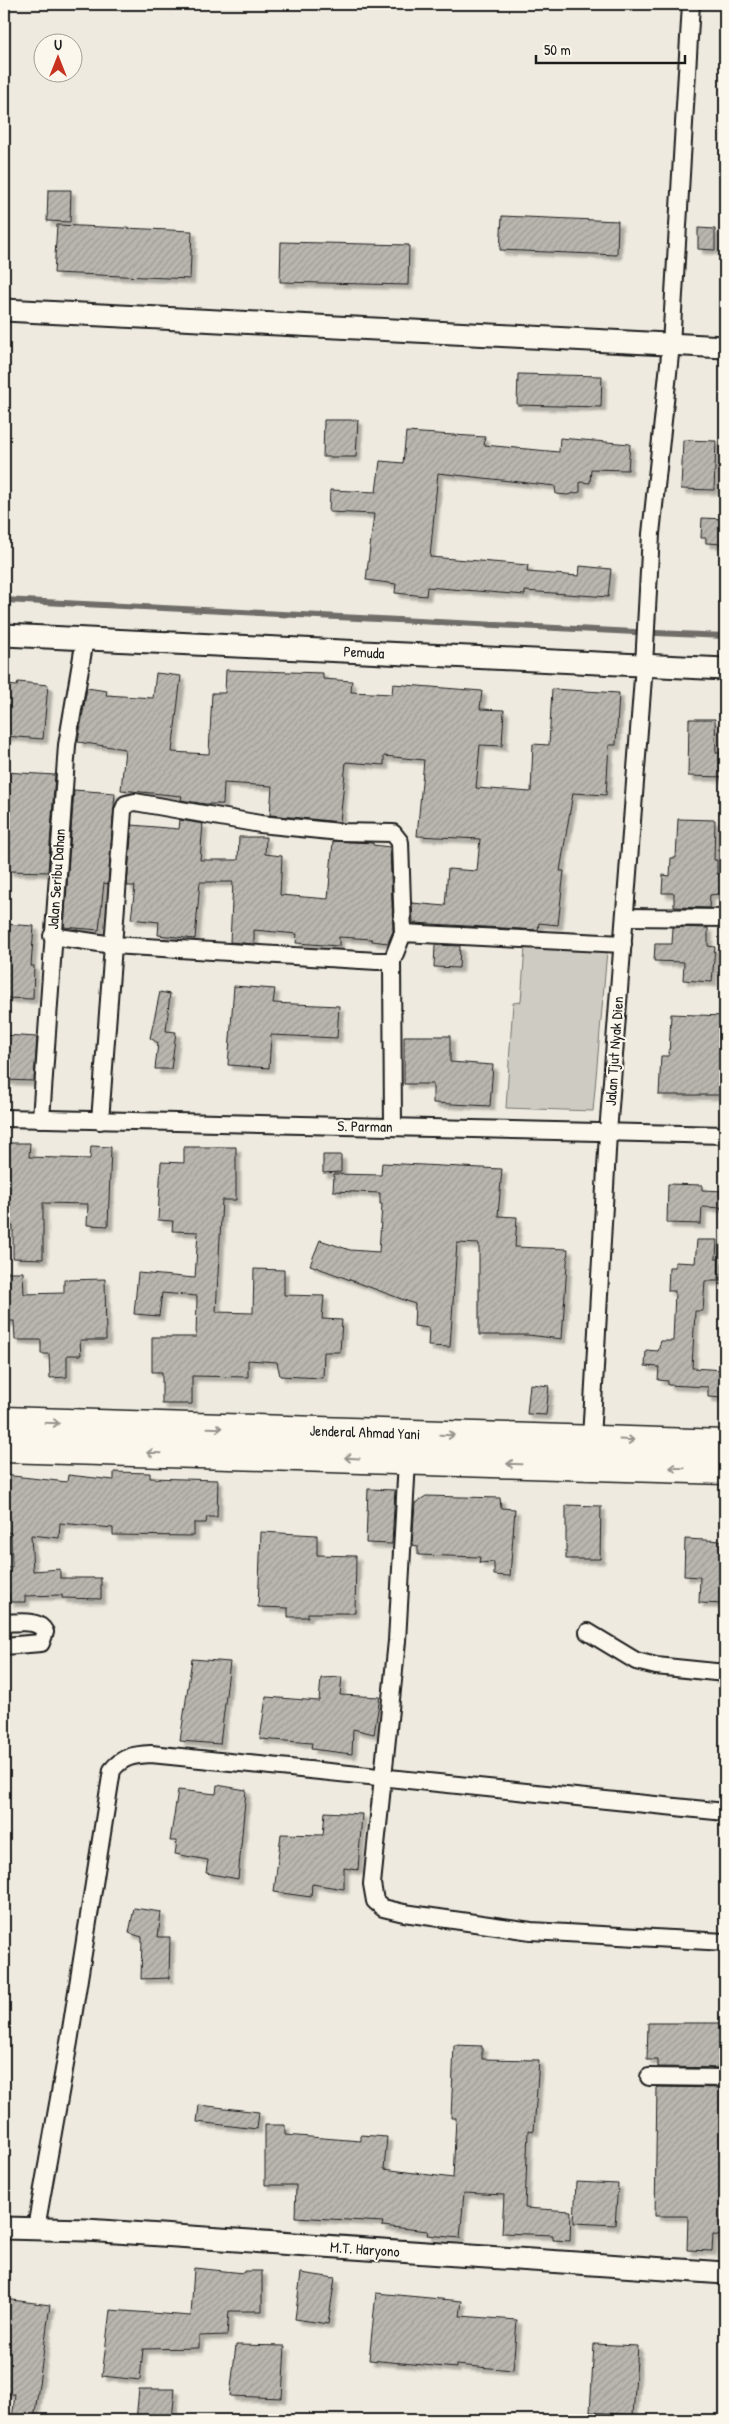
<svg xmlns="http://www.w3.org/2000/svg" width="729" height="2424" viewBox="0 0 729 2424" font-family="'Patrick Hand',sans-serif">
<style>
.pitch{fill:#ceccc2;stroke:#75746f}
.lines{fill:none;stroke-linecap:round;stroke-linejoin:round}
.stream{stroke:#6f6d69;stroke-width:6}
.building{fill:url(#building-hatch);stroke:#1c1c1c;filter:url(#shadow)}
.minor-casing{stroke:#1c1c1c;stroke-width:20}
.tertiary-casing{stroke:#1c1c1c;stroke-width:25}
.trunk-casing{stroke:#1c1c1c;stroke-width:31}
.minor{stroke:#fbf7ec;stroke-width:16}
.tertiary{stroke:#fbf7ec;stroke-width:21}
.trunk{stroke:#fbf7ec;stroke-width:28}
.oneway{stroke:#97948e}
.labels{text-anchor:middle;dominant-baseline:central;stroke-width:4;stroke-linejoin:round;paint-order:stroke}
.street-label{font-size:15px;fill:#1c1c1c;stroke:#fbf7ec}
</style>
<defs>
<pattern id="building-hatch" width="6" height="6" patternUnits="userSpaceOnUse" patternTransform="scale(1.25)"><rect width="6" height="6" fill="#b9b6af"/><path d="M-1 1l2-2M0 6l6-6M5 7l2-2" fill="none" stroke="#9e9c96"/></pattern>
<filter id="shadow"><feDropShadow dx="4.5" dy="4.5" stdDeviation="1" flood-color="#0004"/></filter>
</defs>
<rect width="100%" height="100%" fill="#eeeadf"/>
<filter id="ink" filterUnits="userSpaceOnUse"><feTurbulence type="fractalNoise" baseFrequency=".02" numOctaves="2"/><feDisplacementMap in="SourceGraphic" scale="10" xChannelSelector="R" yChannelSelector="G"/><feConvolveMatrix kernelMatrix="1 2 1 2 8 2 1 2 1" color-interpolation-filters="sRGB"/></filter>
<g filter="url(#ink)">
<path class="pitch" d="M525,947L607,951L593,1111L506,1108L513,1003L521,1002Z"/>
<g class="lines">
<g class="stream">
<path d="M4,600L635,632"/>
<path d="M656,633L725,636"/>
</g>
</g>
<g class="building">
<path d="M48,190H71L70,222L47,221Z"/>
<path d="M502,216L618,221L617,255L500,250Z"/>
<path d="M57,225L192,231L190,279L54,273Z"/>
<path d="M698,228L715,229V250L698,249Z"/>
<path d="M281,242L409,245L408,285L280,282Z"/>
<path d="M518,374L602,376L601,407L517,405Z"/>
<path d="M324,420H358L356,457H323Z"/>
<path d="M406,432L485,437L484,445L559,452L560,438L630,444L628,470L591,469L590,483L580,482V492L567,495L556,494L555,486L438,473L430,557L528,565L527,572L579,576L580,566L611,569L608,597L525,591V595L427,587L426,596L395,593L396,584L366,580L374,514L329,512L330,490L376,492L380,461L403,463Z"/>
<path d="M683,440L716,441L714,490L681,489Z"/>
<path d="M702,518L725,519V544L706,543V538H701Z"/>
<path d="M226,670L323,673V679L352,681L351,692L392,694L393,684L482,691L480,709L504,710L502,746L480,745L476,788L531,792L533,744L549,745L552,689L619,693L616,745H609L606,795L573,793L560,871H564L558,925L539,923L538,930L413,923L412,903L445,906L448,869L477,871L480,839L417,836L424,760L384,756V765L346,762L340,822L270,815L272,786L224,783L223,804H205L181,800L182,796L121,790L125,749L78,742L87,688L107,691L106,695L153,698L156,673L181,676L172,752L209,754L212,693H225Z"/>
<path d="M18,682L48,685L43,739L4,736V685L17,686Z"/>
<path d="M689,719H715L716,753H724V777L688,776Z"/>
<path d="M4,772L55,775L48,872L8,871L9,813H4Z"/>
<path d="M74,790L115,793L108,884L104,883L99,930L64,927Z"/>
<path d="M678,819L715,820L714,860H717V874H725V893L710,895L709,908L674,907V893H662L663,875L670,876L671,858H676Z"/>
<path d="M180,820L203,824L200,860H238L239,837H266L265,854L282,856L280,895L328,899L333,841L373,843V845L390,847L393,931L388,943L372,941V939L339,937V946L296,943L297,934L254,930V944L230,942L233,882H200L195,939L158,935L159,922L131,919L135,886H127L132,825L179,829Z"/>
<path d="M4,924L34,926L31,966H34L33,999L4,998Z"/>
<path d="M673,927L708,928V946L715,947L712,982L683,980L684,962L654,961L655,944H672Z"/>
<path d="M435,945L460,946L459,968L434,967Z"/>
<path d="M234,986L275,989L273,1003L339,1006L337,1038L271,1035L269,1068L228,1065Z"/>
<path d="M160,992L170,994L166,1031L176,1032L171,1069H155L158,1043L150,1038Z"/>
<path d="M671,1014L725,1016V1095H659L661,1056H669Z"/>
<path d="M4,1035L37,1037L34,1081L4,1080Z"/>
<path d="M404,1036H450V1062L493,1065L490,1106L433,1103V1084H404Z"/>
<path d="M4,1143H30L29,1157L90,1159L91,1146L111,1147L108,1226L87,1225L88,1204L43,1203V1259L13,1258V1226H4Z"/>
<path d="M184,1147H236V1200H222L216,1312L253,1313L254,1269L284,1270V1295L324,1296L322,1319L342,1320L340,1352H324L323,1378L280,1376L277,1362L248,1360V1377L192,1376V1404H162V1372H152V1337H196L197,1296L162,1293L159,1316L134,1314L138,1273L195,1278L198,1232L172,1231L173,1221L158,1220L161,1162L184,1163Z"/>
<path d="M323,1155H341V1172L323,1173Z"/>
<path d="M382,1163L502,1169L498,1216L517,1217L515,1247L568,1249L562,1339L528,1335H479V1244L457,1243L450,1347L428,1346L429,1328L414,1326L415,1304L310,1265L320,1240L350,1250L379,1252L382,1204H380V1193L333,1191L334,1174L381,1175Z"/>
<path d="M668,1184L702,1185V1190L725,1191V1208L702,1207L701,1224L667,1223Z"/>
<path d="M697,1240H717L716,1259H719L718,1281H705L703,1311H695L692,1368L725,1370V1398L708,1397V1387L668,1385V1381L658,1380L659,1367L645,1366L646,1350L658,1351L661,1341H673L675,1291H668L669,1267H675V1262L695,1263Z"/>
<path d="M4,1272H23L24,1294L64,1293V1280L105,1279L106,1340H80L81,1355H67V1377L50,1378L49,1354H41V1340H15L14,1321H4Z"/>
<path d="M530,1384L549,1386L546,1415L527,1414Z"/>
<path d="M114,1472L150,1473V1478L218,1480L217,1517H207L206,1523H194V1536L113,1535V1528L60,1523L59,1538L31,1535L33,1571L60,1569V1578H101V1599L62,1598V1595L25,1596V1602H10L9,1593L4,1594V1567H12L11,1533L4,1532V1475L67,1482L68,1475L114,1480Z"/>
<path d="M368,1489L395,1490L392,1544L366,1543Z"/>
<path d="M426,1496L500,1498L501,1508L515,1509L510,1576L494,1575V1562L479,1563L480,1557L418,1555V1546L412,1545L415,1503Z"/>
<path d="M566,1505L601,1506L600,1559H566Z"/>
<path d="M261,1532L317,1535V1555L356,1556L355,1613H308V1617H288V1608L258,1607Z"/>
<path d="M685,1539L725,1541V1604L699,1603L700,1577L684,1576Z"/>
<path d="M192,1659L230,1662L220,1744L180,1741Z"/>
<path d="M342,1677L340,1695L380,1697L374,1734L353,1729L352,1754L311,1749L312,1743L260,1739L266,1697L319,1701L321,1678Z"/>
<path d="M217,1785L246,1790L238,1879L206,1873L208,1860L175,1854L177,1841H170L178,1790L216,1794Z"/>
<path d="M325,1812L362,1814L358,1870L344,1868V1889L312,1884L311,1897L274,1892L281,1834L323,1835Z"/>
<path d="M134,1908L161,1912L158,1937H170L169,1978L141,1979L142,1937L129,1933Z"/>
<path d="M648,2023H725V2068L658,2067V2060H647Z"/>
<path d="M454,2045L482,2046V2059L539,2060L534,2131L528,2130L525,2208L571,2211L570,2241L553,2240V2235L502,2233L504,2195L464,2193L460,2238L427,2235L428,2231L382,2226L383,2222L295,2217L296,2185H265V2125H285V2135L361,2141V2135L387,2137L384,2169L453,2178L456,2118H451Z"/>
<path d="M657,2087L725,2088V2236L713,2235L712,2251L687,2250L688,2216H655Z"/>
<path d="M199,2105L259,2112L257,2129L197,2122Z"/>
<path d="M576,2182L618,2184L615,2225L574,2223Z"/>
<path d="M194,2268L244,2273V2271H262V2311H229L227,2335L199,2336V2348L143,2349L140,2380L102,2376L110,2310L191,2316Z"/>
<path d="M301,2273L335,2278L328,2324L295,2319Z"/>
<path d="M376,2293L462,2301L460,2316L517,2320L513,2370L456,2365V2368L369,2360Z"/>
<path d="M4,2299L50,2305L34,2420H12L15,2394H4Z"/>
<path d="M594,2344L638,2346L633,2415L590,2412Z"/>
<path d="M236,2345L285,2346L282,2398L230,2396Z"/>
<path d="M139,2389H175L172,2420H136Z"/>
</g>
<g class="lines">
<g class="minor-casing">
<g id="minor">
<path d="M626,917L725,918"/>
<path d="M52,936L113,945L377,961H392L403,933L623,944"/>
<path d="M392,961L393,1127"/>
<path d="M4,1118L725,1135"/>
<path d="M41,1119L67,745L85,639"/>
<path d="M100,1121L123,811L126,804L135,802L260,824L340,832L393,833L400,842L403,933"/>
<path d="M591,1439L608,1133L644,665L651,534L671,345L691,4"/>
<path d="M407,1461L397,1641L372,1884L375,1901L383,1908L404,1913L531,1931L725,1942"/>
<path d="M4,1623C18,1623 38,1618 45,1632L41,1643L4,1646"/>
<path d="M588,1632L636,1661L656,1666L725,1673"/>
<path d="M649,2077L725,2078"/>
<path d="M36,2228L69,2042L112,1770C123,1756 134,1755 151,1754L725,1812"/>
</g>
</g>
<g class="tertiary-casing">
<g id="tertiary">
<path d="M4,310L725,347"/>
<path d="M4,635L725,669"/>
<path d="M4,2228L86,2230L725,2273"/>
</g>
</g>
<g class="trunk-casing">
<g id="trunk">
<path d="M4,1421L725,1444"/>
<path d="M4,1448L725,1470"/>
</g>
</g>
<use href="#minor" class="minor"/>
<use href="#tertiary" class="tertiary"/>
<use href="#trunk" class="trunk"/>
</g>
<defs><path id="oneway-shaft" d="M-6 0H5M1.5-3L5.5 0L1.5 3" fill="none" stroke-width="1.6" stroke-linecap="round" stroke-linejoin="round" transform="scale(1.25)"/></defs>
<g class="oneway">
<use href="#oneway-shaft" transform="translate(52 1423) rotate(2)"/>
<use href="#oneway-shaft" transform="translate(215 1428) rotate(2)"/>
<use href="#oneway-shaft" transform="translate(447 1435) rotate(2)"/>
<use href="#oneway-shaft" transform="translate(627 1440) rotate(3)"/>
<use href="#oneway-shaft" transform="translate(154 1453) rotate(-178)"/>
<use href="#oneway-shaft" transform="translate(352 1458) rotate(-177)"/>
<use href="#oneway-shaft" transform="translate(514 1464) rotate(-178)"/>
<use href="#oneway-shaft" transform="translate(677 1468) rotate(-178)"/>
</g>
</g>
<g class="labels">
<g class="street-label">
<text transform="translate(364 652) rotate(3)">Pemuda</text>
<text transform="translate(56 879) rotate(-86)">Jalan Seribu Dahan</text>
<text transform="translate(614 1051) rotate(-86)">Jalan Tjut Nyak Dien</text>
<text transform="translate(365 1126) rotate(1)">S. Parman</text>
<text transform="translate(365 1432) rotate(2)">Jenderal Ahmad Yani</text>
<text transform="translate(365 2249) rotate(4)">M.T. Haryono</text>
</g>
</g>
<rect width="729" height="2424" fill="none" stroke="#fbf7ec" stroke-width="20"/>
<rect x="10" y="10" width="709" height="2404" fill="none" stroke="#1c1c1c" stroke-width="2" filter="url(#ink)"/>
<g transform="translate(58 58)"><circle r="24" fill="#fbf7ec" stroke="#a29f99"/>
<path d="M0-4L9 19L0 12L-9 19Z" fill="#c8321e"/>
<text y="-8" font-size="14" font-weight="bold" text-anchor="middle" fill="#1c1c1c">U</text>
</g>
<path d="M536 55v8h149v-8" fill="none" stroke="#1c1c1c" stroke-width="2.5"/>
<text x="544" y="55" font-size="15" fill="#1c1c1c" stroke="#fbf7ec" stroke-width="4" paint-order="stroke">50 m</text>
</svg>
